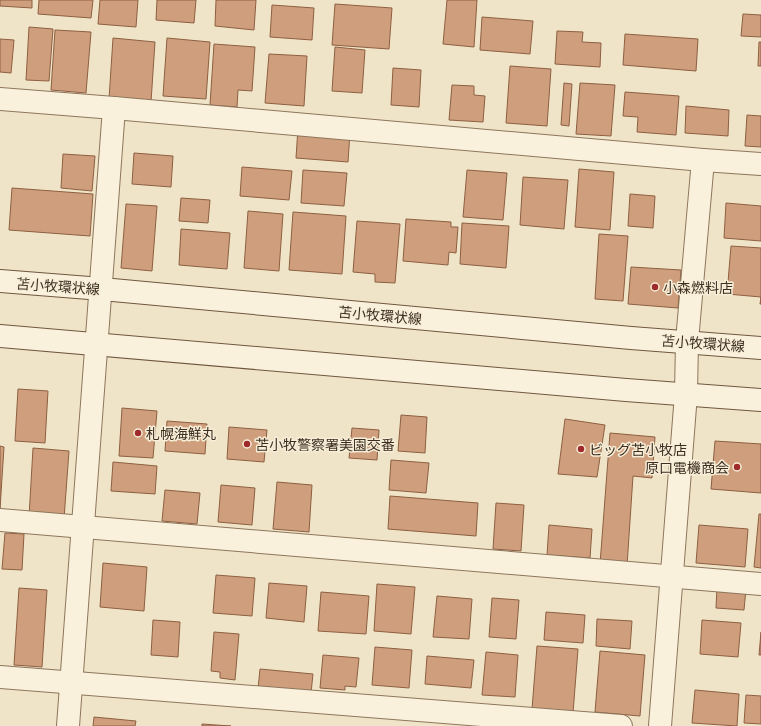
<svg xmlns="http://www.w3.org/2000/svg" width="761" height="726" viewBox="0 0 761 726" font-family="'Noto Serif','Noto Sans JP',serif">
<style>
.building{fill:#cf9f7d;stroke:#8d5f41}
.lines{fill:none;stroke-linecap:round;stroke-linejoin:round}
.street-casing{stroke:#8d765c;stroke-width:24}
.secondary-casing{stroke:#6f573f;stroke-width:24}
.street{stroke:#faf1dc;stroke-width:22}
.secondary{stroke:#faf1dc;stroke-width:22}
.poi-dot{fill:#9e2a2b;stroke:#f7eed8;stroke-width:1.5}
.labels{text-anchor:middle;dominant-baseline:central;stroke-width:3;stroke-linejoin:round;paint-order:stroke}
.street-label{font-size:14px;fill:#3d2e20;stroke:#f7eed8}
.poi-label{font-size:14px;fill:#3d2e20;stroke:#f7eed8;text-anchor:start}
</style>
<rect width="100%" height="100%" fill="#f0e4c8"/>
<g class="building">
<path d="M0,0H32V8L0,6Z"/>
<path d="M39,0H93L91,18L38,14Z"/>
<path d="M100,0H138L136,27L98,24Z"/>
<path d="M157,0H196L194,23L156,20Z"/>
<path d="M216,0H256L254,30L215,26Z"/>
<path d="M447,0H477L474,47L443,44Z"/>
<path d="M335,4L392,8L389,49L332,45Z"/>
<path d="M272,5L314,8L312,40L270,37Z"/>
<path d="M743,14L761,15V37L741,36Z"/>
<path d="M482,17L533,21L530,54L480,50Z"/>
<path d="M29,27L53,29L49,81L26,80Z"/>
<path d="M55,30L91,32L86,93L51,90Z"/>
<path d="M557,31L583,32L582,42L601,43L600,67L555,64Z"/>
<path d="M625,34L698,39L696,71L623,65Z"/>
<path d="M113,38L155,42L151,102L109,99Z"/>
<path d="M167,38L210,42L206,99L163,96Z"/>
<path d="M0,39L14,40L11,73L0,72Z"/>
<path d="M759,42H761V66H758Z"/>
<path d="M214,44L255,47L252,91L238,90L237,107L210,105Z"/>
<path d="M335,47L365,50L362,93L332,91Z"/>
<path d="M269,54L307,56L304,106L265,103Z"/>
<path d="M510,66L551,69L547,126L506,123Z"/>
<path d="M393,68L421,70L419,107L391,105Z"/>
<path d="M564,83L572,84L569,126L561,125Z"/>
<path d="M580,83L615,85L611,136L576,134Z"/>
<path d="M452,85L474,86V95L485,96L483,122L449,120Z"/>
<path d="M625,92L679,96L676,135L637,132L638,117L623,116Z"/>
<path d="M686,106L729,110L728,136L685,133Z"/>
<path d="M747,115L761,116V147L745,146Z"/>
<path d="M298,128L350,132L348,162L296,158Z"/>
<path d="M134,153L173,156L171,187L132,184Z"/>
<path d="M63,154L95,156L92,191L61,188Z"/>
<path d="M242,167L292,171L289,200L240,196Z"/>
<path d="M579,169L614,172L610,230L575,227Z"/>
<path d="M303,170L347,173L344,206L301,203Z"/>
<path d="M467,170L507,173L503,220L463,217Z"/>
<path d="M523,177L568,180L564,229L520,225Z"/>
<path d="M12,188L93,194L90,236L9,230Z"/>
<path d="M630,194L655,196L653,228L628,226Z"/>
<path d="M181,198L210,200L208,223L179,221Z"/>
<path d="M726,203L761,206V241L724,238Z"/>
<path d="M126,204L157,206L152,271L121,268Z"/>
<path d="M248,211L283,214L279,271L244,268Z"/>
<path d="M293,212L346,216L342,274L289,270Z"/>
<path d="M406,219L451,222V227H458L456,253L449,252L448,265L403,261Z"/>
<path d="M357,221L400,224L395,283L375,282V274L353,272Z"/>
<path d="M462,223L509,226L506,268L460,264Z"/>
<path d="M181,229L230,233L227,269L179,265Z"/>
<path d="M599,234L628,236L623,301L595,299Z"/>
<path d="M731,246L761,248V304H760L761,297L727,294Z"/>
<path d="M631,267L681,270L678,308L628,304Z"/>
<path d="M18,389L48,391L45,443L15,441Z"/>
<path d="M122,408L157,411L153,458L119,456Z"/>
<path d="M401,415L427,417L425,453L398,451Z"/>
<path d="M565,419L605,425L597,477L558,474Z"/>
<path d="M167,421L207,424L205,454L165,451Z"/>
<path d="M229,427L267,430L264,462L227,459Z"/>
<path d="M352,428L379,430L377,460L349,458Z"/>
<path d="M610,433L655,437L652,478L633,476L627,566L600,564Z"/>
<path d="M715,441L761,444V493L711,489Z"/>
<path d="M0,446L4,447L0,509Z"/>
<path d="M33,448L69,451L64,519L29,517Z"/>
<path d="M391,460L429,463L426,493L389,490Z"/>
<path d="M113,462L157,466L155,494L111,491Z"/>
<path d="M277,482L312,485L309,532L273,529Z"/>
<path d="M221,485L255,488L252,525L218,522Z"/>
<path d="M165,490L200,493L197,524L162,521Z"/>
<path d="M390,496L478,503L476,536L388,529Z"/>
<path d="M496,503L524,505L521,551L493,549Z"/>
<path d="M759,514H761V568L754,567Z"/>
<path d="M549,525L592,529L590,558L547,555Z"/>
<path d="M699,525L748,529L745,567L696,563Z"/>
<path d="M5,533L24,534L22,570L2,569Z"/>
<path d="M103,563L147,567L144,611L100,607Z"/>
<path d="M216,575L255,578L252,616L213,613Z"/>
<path d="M269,583L307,586L304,622L266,618Z"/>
<path d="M377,584L415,587L411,634L374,631Z"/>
<path d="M717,587L746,589L744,610L716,608Z"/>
<path d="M19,588L47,590L42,667L14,665Z"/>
<path d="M321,592L369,596L366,634L318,631Z"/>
<path d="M437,596L472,599L469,639L433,637Z"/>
<path d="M492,598L519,600L516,639L489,637Z"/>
<path d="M546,612L585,615L583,643L544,640Z"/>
<path d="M597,619L632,621L630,649L596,646Z"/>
<path d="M153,620L180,622L178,657L151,655Z"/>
<path d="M702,620L741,623L738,657L700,654Z"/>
<path d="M214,632L239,634L235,680L220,678V672L211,671Z"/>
<path d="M761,632V655H759Z"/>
<path d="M537,646L578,649L573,713L532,709Z"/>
<path d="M375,647L412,650L409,688L372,685Z"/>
<path d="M600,651L645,655L640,716L595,712Z"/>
<path d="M486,652L518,655L515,697L482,695Z"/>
<path d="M323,655L359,658L356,687L345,686V690L320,688Z"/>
<path d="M427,656L474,660L471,688L425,684Z"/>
<path d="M260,669L313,674L311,693L258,689Z"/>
<path d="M695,690L739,694L737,726L692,723Z"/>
<path d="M746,695L761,696V724L744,723Z"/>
<path d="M94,717L136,721L135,726H93Z"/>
<path d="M202,724L231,726H202Z"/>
</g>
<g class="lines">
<g class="street-casing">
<g id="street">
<path d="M0,99L114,108L703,160L761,164"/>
<path d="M0,520L761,584"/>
<path d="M0,677L621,726"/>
<path d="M68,726L114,108"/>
<path d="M660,726L686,394L687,341L703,160"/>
</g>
</g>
<g class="secondary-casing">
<g id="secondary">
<path d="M0,281L102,289L631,338L761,348"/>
<path d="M0,336L626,390L761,400"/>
</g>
</g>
<use href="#street" class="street"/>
<use href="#secondary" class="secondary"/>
</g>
<g class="poi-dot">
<circle cx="655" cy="287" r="4"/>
<circle cx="138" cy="433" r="4"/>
<circle cx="247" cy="444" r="4"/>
<circle cx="581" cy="449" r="4"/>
<circle cx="737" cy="467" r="4"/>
</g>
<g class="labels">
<g class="street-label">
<text transform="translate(58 286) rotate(4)">苫小牧環状線</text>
<text transform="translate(380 315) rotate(5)">苫小牧環状線</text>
<text transform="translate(703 343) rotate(4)">苫小牧環状線</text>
</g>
<g class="poi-label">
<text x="663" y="287">小森燃料店</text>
<text x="146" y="433">札幌海鮮丸</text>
<text x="255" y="444">苫小牧警察署美園交番</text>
<text x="589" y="449">ビッグ苫小牧店</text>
<text x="729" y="467" text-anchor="end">原口電機商会</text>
</g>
</g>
</svg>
